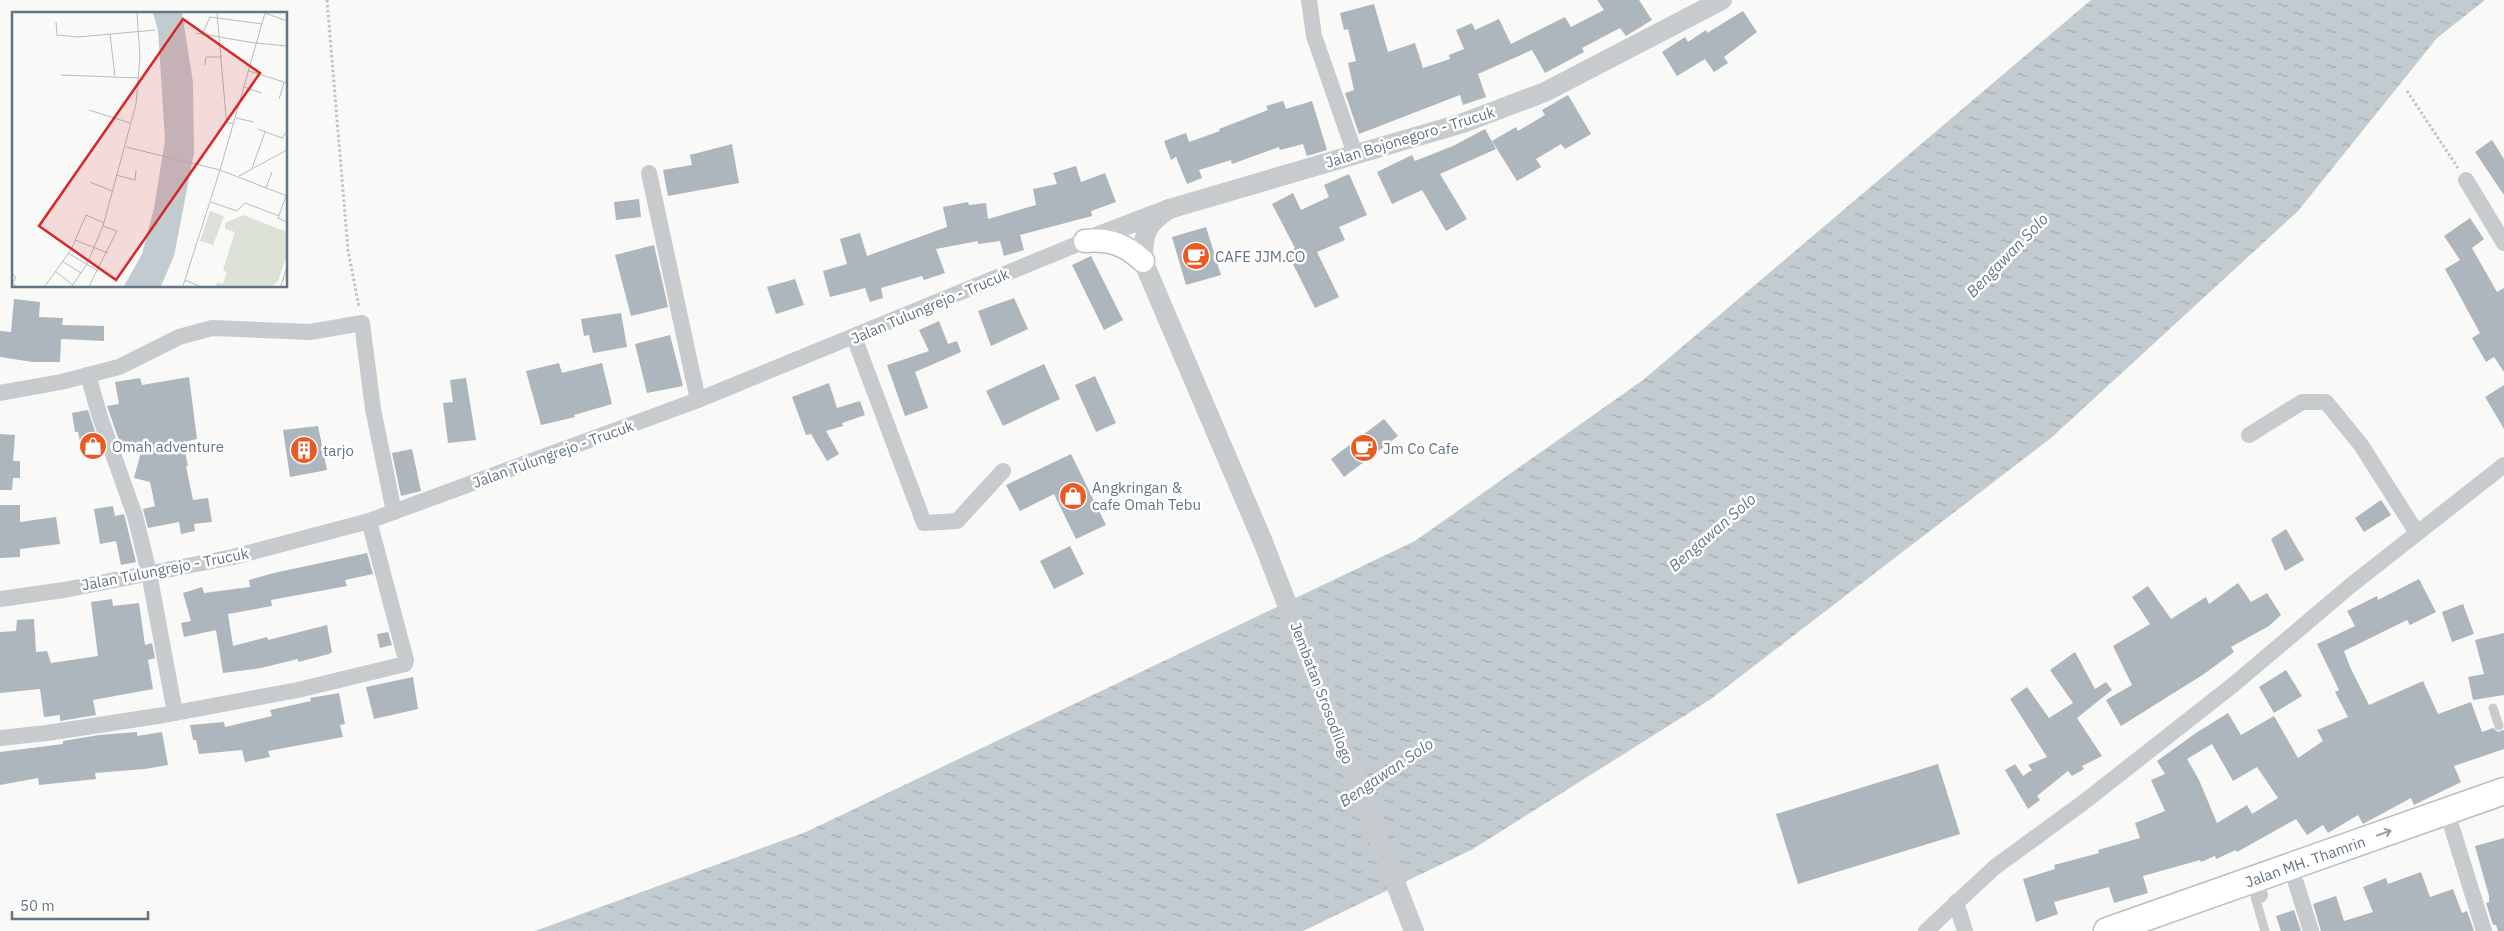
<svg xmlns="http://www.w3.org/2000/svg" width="2504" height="931" viewBox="0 0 2504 931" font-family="'IBM Plex Sans',sans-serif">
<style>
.water{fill:url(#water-ripples)}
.building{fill:#adb6bc;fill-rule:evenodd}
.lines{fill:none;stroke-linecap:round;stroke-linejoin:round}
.secondary-casing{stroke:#b9bec3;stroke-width:25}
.primary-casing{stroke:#babec2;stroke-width:29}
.path{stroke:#c0c3c5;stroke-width:3;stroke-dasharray:2.5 2.5;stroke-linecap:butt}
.service{stroke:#c7cbce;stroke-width:9}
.minor{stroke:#c7cbce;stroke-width:16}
.tertiary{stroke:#c7cbce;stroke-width:20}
.secondary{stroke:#fff;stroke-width:22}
.primary{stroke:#fff;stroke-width:26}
.oneway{stroke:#929ea8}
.labels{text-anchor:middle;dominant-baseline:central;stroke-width:5;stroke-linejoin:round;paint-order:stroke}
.street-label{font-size:15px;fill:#637483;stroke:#fff}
.poi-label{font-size:15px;fill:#637483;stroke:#fff;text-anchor:start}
.water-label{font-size:16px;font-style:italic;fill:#637a84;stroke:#fff}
.inset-road{fill:none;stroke:#b4bcc2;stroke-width:1}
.view{fill:#d62828;fill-opacity:0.15;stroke:#d62828;stroke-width:2.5}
.inset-edge{fill:none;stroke:#637483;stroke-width:2.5}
</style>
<defs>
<pattern id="water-ripples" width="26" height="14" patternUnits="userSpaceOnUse" patternTransform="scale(1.25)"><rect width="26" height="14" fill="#c1cbd0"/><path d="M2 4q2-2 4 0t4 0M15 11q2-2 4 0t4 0" fill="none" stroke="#a0a9ae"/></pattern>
</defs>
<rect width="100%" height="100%" fill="#f9f9f7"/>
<path class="water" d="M2091,0H2485L2437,38L2298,211L2051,438L1711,699L1473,849L1303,931H535L806,832L1415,541L1643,380Z"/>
<g class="building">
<path d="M1597,0H1639L1652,20L1626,36L1620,28L1582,48L1584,52L1545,73L1532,50L1478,74L1486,97L1463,105L1460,95L1359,134L1345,93L1354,90L1348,63L1356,61L1348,29L1344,30L1340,13L1374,4L1388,52L1415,43L1423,68L1450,59L1449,55L1464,49L1456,30L1472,23L1475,30L1499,19L1511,44L1565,17L1571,27L1604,10Z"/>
<path d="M1743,11L1757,32L1724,57L1728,63L1714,72L1705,59L1677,76L1662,52L1685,37L1688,42L1706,30L1707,33Z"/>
<path d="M1568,95L1591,134L1565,149L1561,144L1536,159L1541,167L1517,181L1492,141L1516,127L1518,131L1545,115L1542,110Z"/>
<path d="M1283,101L1286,109L1312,101L1327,150L1307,156L1303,144L1280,150L1279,147L1232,164L1231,160L1199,170L1202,178L1187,184L1176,157L1171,160L1164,141L1186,133L1189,142L1220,131L1219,129L1268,110L1266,106Z"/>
<path d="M1485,129L1496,149L1440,174L1467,219L1446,231L1422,190L1392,204L1377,172L1412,155L1415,161L1453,146Z"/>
<path d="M2492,140L2504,159V195L2475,152Z"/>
<path d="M732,144L739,183L668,196L663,170L692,165L690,155Z"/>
<path d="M1076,166L1081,182L1105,173L1116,202L1091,211L1092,216L1020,235L1024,250L1004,256L1000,241L978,244V241L936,249L945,273L924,280L922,276L881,288L883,298L870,302L865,288L830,297L823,271L847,264L840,239L860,233L867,256L947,227L943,207L968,202L969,205L986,203L988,219L1036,205L1033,189L1057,184L1053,173Z"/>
<path d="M1349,174L1367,215L1339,227L1345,240L1317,252L1339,297L1315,308L1287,252L1295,248L1272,204L1293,193L1301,210L1329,197L1324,185Z"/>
<path d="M639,199L641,217L616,220L614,202Z"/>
<path d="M2470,218L2484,239L2472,248L2497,292L2504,288V372L2494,357L2486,362L2472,338L2480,333L2445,269L2460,260L2444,236Z"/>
<path d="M1206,227L1221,275L1186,285L1172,237Z"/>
<path d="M654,245L668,307L631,316L615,255Z"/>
<path d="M1091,256L1123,320L1104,330L1072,265Z"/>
<path d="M795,279L804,305L776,314L767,287Z"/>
<path d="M1014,298L1028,329L991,346L978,311Z"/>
<path d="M14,299L40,302L39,317L63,318L62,325L104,326V341L61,339L60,362H33L0,357V331L11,332Z"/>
<path d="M621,313L627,347L593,353L589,335L584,336L581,319Z"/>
<path d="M939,321L948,344L957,341L961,352L915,372L928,408L905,416L887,365L929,351L919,330Z"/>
<path d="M670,335L683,386L647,393L635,344Z"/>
<path d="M559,363L562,373L602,363L612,404L574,415L575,417L541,425L526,371Z"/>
<path d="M1044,364L1060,399L1003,426L986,391Z"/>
<path d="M1095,376L1116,423L1096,432L1075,385Z"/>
<path d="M189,377L197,439L183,442L188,466H186L193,500L208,498L212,522L194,524L195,531L181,534L179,522L148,528L143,509L155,506L150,482L134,478L141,452H123L107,406L119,404L115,382L140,378L142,385Z"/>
<path d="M466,378L476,440L448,443L443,403L453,402L450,380Z"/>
<path d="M829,383L837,408L860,401L865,415L842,423L843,426L826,431L839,454L827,461L811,434L806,435L792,397Z"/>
<path d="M2504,385V429L2485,397Z"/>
<path d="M88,410L102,452L83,456L78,432H75L72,413Z"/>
<path d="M1384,419L1398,436L1344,477L1331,459Z"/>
<path d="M318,426L327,470L290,477L283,430Z"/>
<path d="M0,434L15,435L13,461H20V478H13L12,490H0Z"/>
<path d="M412,449L421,491L401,496L392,453Z"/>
<path d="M1071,454L1106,525L1076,539L1054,494L1020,511L1006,485Z"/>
<path d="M2381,500L2391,515L2364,532L2355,518Z"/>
<path d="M0,505H20V522L56,517L60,544L20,549V557L0,558Z"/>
<path d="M113,506L115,516L124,514L136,562L121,565L116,541L100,544L94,509Z"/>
<path d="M2286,529L2304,560L2285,571L2271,539Z"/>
<path d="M1070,546L1084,574L1054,589L1040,561Z"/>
<path d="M367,553L373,574L345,580L347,586L271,600L272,606L228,614L233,646L267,637L268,640L327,625L332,652L329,654L298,662V659L261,668L223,673L216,630L184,637L181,623L191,621L183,593L202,587L204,593L250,587L249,580L274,573Z"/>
<path d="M2419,579L2436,612L2410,625L2407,620L2344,651L2350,667L2369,705L2423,681L2438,714L2471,702L2482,732L2493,728L2498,732L2504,730V749L2454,766L2461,782L2414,805L2411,798L2363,824L2358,815L2328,833L2323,825L2307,835L2296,819L2237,852L2236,850L2216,859L2215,856L2201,862L2200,860L2143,876L2148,893L2114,903L2109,887L2054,902L2058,914L2036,922L2023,879L2055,869L2054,865L2099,853L2098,850L2140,838L2135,823L2165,811L2151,780L2165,774L2157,761L2196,733L2228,713L2241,735L2274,716L2298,758L2323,741L2317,730L2348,717L2335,692L2339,690L2317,644L2355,626L2347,611L2377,596L2378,600ZM2212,744L2233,781L2257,767L2278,798L2252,814L2247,805L2217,823L2199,780L2187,759Z"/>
<path d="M2238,583L2251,602L2267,593L2281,615L2269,626L2231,647L2234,652L2204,674L2121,726L2106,700L2132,685L2113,646L2150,624L2132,597L2148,586L2171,619L2206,597L2209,604Z"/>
<path d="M112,599L113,606L139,603L145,645L152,643L155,658L148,660L153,689L93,700L96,715L60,721V715L44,717L40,689L0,693V632L16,631L17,620L34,619L36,652L47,651L51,663L98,656L91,602Z"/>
<path d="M2463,604L2474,634L2452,642L2442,612Z"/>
<path d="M388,632L392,645L380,648L377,634Z"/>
<path d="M2504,633V695L2473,700L2468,677L2484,674L2475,640Z"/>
<path d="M2075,652L2095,689L2106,682L2112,690L2077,718L2102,756L2082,766L2084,769L2072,776L2068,771L2037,796L2040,800L2028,809L2005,770L2015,764L2023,776L2032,770L2028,765L2047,757L2010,699L2027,687L2049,718L2073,703L2050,670Z"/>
<path d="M2286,670L2302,696L2274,713L2259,687Z"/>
<path d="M413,677L418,709L374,719L366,687Z"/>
<path d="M339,693L345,724L340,725L343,737L268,751L270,757L245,762L242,750L199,754L196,740H193L190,725L224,722L225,727L272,716L270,710L311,701L310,698Z"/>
<path d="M137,732V736L162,732L168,765L145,769L95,773L96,779L39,785L38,778L0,785V752L63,744V741L99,735Z"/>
<path d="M1938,764L1960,834L1798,884L1776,814Z"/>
<path d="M2504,838V931H2498L2496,925H2493L2486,903L2489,902V896L2475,846Z"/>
<path d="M2421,872L2430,897L2453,889L2462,913L2467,911L2474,931H2321L2313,904L2336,896L2344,921L2373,912L2363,887L2386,878L2388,884Z"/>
<path d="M2294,910L2301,931H2281L2276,916Z"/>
</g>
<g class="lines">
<g class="secondary-casing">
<path id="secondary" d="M1085,241C1109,239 1125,244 1143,261"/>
</g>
<g class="primary-casing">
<g id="primary">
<path id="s1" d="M2107,931L2504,791"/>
</g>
</g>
<g class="path">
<path d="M327,0L348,250L359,307"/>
<path d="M2407,91L2458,168"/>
</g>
<g class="service">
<path d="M2493,708L2499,726"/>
<path d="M2255,897L2265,931"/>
</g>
<g class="minor">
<path d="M1309,0L1314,36L1355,154"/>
<path d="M649,173L698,400"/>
<path d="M2466,180L2504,243"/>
<path d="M854,337L924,523L957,521L1003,471"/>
<path d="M88,375L100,417L135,516L149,573L175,713"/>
<path d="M0,393L61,382L119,367L179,337L212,328L310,332L362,323L373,409L394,512"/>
<path d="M2249,435L2302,402H2326L2361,445L2417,533"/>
<path d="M0,599L64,590L233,557L369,521L698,400L1085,241"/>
<path d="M0,738L47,733L164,715L298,690L405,664L406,660L369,521"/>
<path d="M2452,828L2484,931"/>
<path d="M2253,880L2260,895"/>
<path d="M2296,883L2311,931"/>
<path d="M1956,902L1965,931"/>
<path d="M1926,931L1995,867L2084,802L2233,685L2350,586L2504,465"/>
</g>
<g class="tertiary">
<path d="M1169,209C1145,225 1143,234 1143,261L1263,542L1414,931"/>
<path d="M1088,240L1169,209L1463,123L1545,92L1722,0"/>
</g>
<use href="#secondary" class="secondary"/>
<use href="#primary" class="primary"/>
</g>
<defs><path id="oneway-shaft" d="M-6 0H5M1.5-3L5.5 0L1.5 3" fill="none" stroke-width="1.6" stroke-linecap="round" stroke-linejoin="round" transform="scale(1.25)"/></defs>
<use class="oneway" href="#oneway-shaft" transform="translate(2384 833) rotate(-20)"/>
<defs>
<g id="cafe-disc" transform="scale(1.4375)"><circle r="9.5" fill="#eb5924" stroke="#fff"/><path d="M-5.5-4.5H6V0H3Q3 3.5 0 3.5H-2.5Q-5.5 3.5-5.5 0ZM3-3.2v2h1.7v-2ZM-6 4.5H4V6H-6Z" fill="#fff"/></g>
<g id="shop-disc" transform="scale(1.4375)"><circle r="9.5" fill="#eb5924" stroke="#fff"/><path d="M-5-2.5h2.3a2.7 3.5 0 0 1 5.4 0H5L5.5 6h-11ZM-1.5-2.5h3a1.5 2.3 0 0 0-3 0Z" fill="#fff"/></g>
<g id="building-disc" transform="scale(1.4375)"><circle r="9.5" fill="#eb5924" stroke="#fff"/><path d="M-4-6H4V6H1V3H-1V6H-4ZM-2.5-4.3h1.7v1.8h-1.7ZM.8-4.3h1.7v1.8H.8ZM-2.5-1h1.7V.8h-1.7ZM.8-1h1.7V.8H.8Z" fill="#fff"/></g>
</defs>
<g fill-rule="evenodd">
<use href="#cafe-disc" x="1196" y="256"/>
<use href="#shop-disc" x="93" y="446"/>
<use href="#cafe-disc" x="1364" y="448"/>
<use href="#building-disc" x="304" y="450"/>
<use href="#shop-disc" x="1073" y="496"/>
</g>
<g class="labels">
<g class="street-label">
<text transform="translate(1410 137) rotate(-17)">Jalan Bojonegoro - Trucuk</text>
<text transform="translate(930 306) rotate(-23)">Jalan Tulungrejo - Trucuk</text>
<text transform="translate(553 454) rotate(-20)">Jalan Tulungrejo - Trucuk</text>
<text transform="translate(165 569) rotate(-11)">Jalan Tulungrejo - Trucuk</text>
<text transform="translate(1322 693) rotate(69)">Jembatan Srosodilogo</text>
<text stroke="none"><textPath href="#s1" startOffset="210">Jalan MH. Thamrin</textPath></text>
</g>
<g class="poi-label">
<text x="1215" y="256">CAFE JJM.CO</text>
<text x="112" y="446">Omah adventure</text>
<text x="1383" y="448">Jm Co Cafe</text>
<text x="323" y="450">tarjo</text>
<text x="1092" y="487">Angkringan &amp;<tspan x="1092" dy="17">cafe Omah Tebu</tspan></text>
</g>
<g class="water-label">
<text transform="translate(2007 255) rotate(-46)">Bengawan Solo</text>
<text transform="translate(1712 532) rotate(-41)">Bengawan Solo</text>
<text transform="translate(1386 772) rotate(-34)">Bengawan Solo</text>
</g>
</g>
<g transform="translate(12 12)">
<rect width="275" height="275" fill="#f9f9f7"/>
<path d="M231,203L275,220V243L266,269L260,274H204L205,270L211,272L215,260L211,258L223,220L213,217V211Z" fill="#dbe1d7"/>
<path d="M198,199L212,204L201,233L188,229Z" fill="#dbe1d7"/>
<path d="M141,1H170L181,70L182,141L162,244L149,274H112L130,242L142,196L153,128L146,18Z" fill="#c1cbd0"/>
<path class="inset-road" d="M205,1L214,105L216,111H221M253,1L275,9M44,10L45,23L66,25L143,18M184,21L243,31M191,21L198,5L250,12M98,22L103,64M243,31L275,34M193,53L194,45H210M237,59L275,71M49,63L127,66M232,75L250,81M267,87L272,71M77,98L118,111M224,106L242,110M246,117L270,126L275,119M114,135L208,158M240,156L253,120M208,158L253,1M104,163L123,168L124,158M227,164L275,138M78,170L100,179M254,176L260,160M274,184L266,206L275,210M199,190L225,199L233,191L267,204M63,228L96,241M56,241L86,259M50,249L69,261M43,259L61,273M0,261L4,266L0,271L4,274M173,268L187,274M33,274L59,238L74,203L92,211M60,274L75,252L91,214L124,92L128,45L125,1M77,274L105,219L91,214M171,274L208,158L275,184M269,274L275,254"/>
<path class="view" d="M171,7L248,61L104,268L27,214Z"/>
<rect width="275" height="275" class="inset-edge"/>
</g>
<path d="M12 911v8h136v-8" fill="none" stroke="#637483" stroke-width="2.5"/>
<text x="20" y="911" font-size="15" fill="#637483" stroke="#ffffff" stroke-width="4" paint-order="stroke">50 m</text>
</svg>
